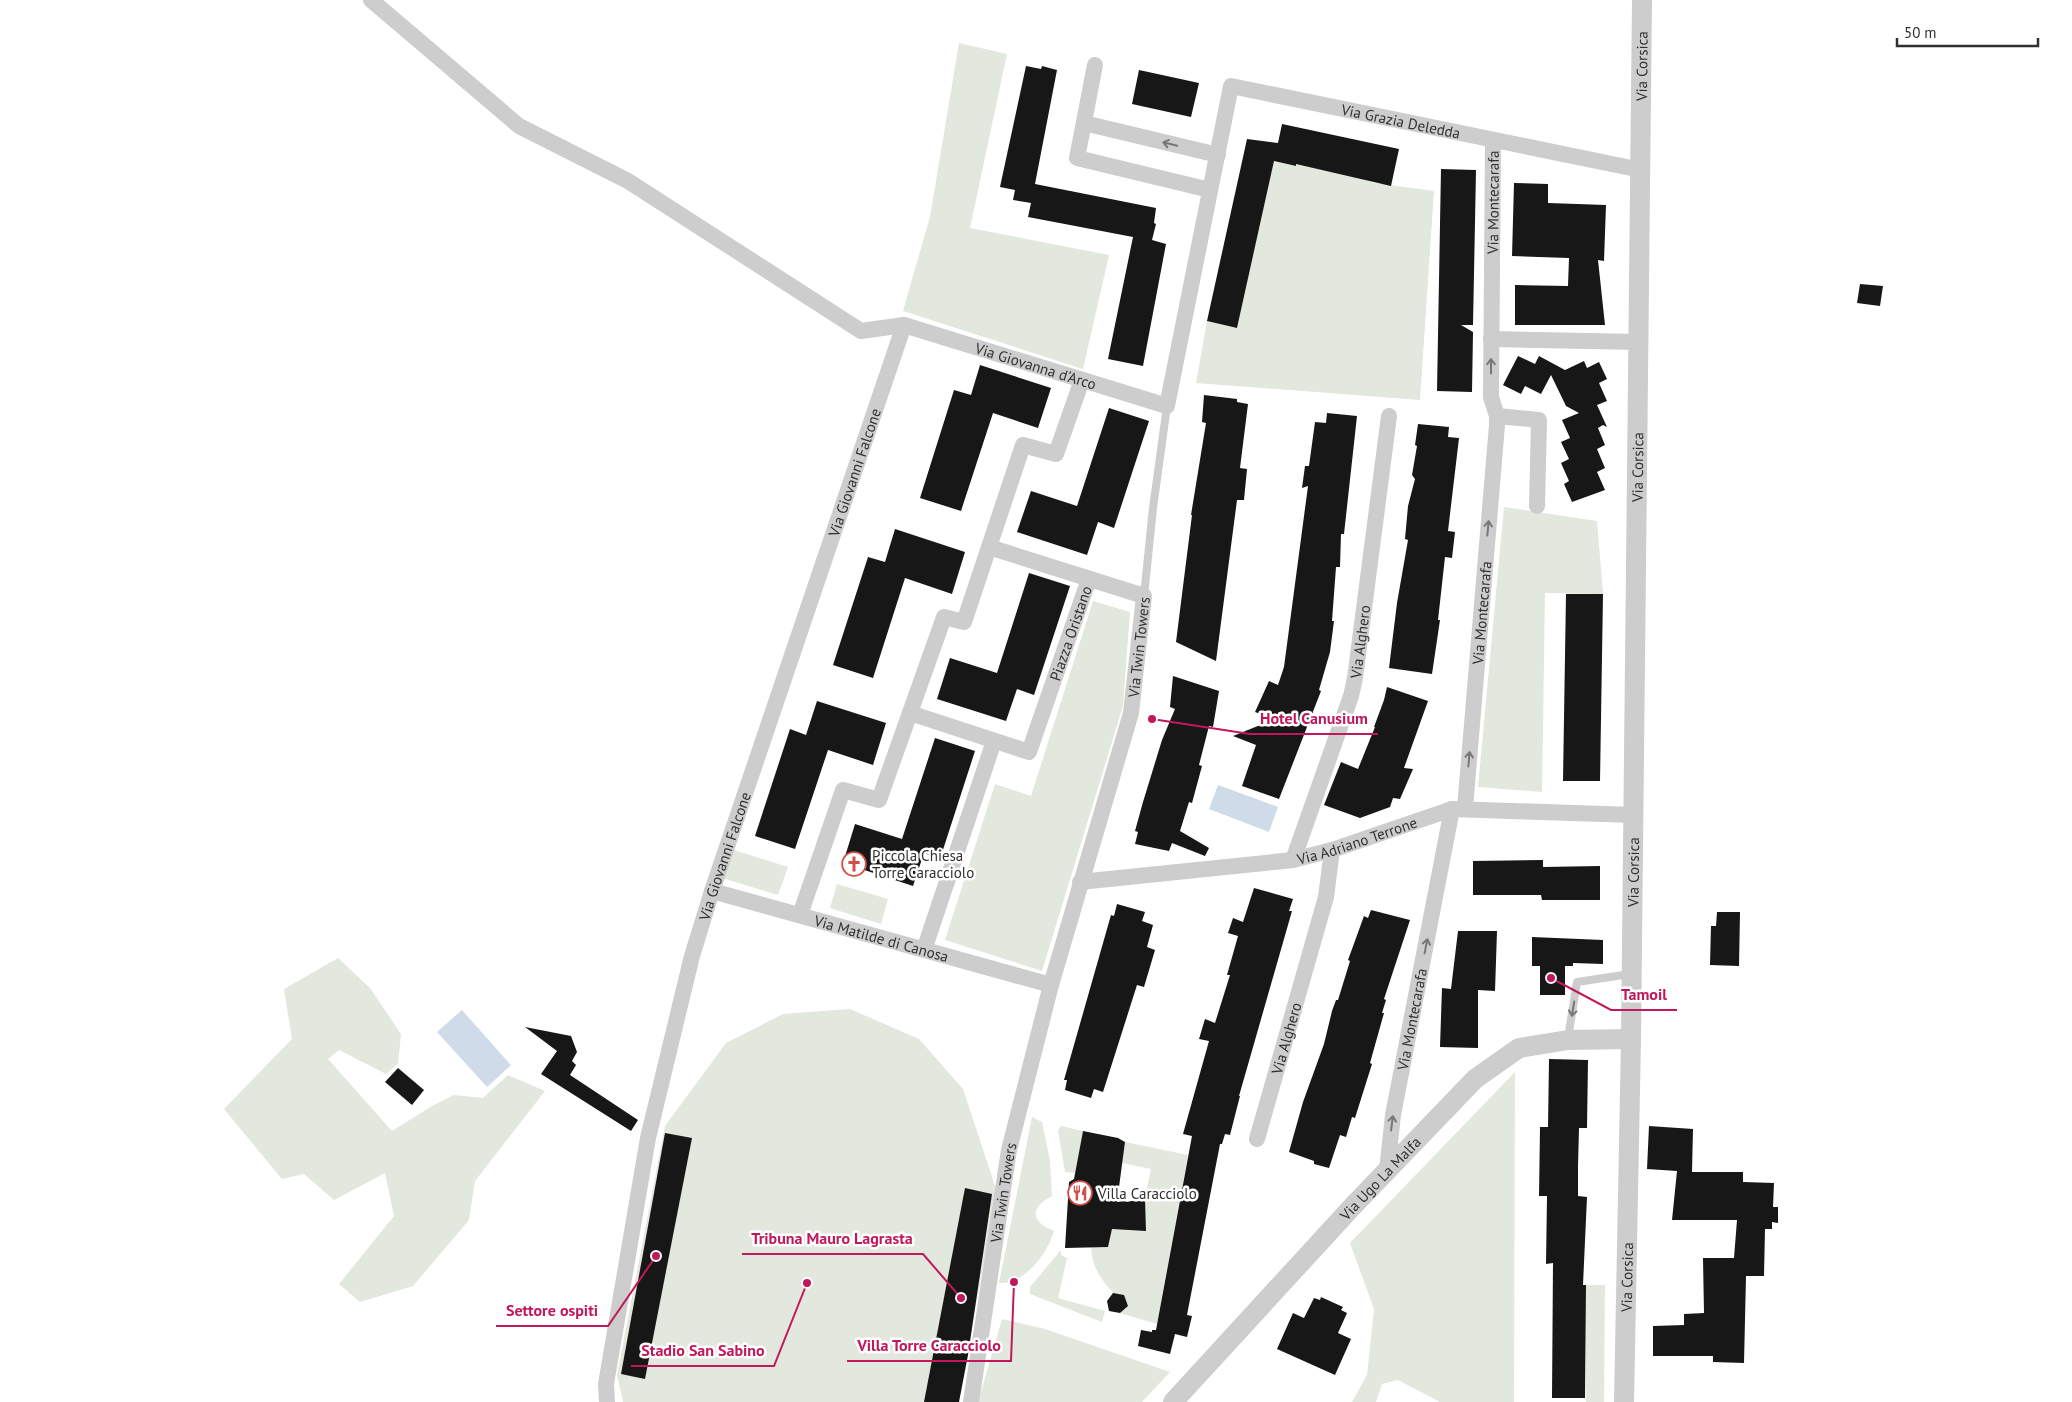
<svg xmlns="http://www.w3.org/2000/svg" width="2072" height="1402" viewBox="0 0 2072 1402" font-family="'PT Sans',sans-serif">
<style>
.green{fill:#e2e8dd}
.water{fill:#cfdbe8}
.building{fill:#171717}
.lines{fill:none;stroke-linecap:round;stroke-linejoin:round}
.service{stroke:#cdcdcd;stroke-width:8}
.minor{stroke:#cdcdcd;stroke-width:16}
.tertiary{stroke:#cdcdcd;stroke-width:20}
.oneway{stroke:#777}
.labels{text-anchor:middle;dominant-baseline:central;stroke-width:5;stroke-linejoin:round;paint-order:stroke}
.street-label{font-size:15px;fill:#303030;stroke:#fff}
.poi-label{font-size:15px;fill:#303030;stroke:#fff;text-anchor:start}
.leader{fill:none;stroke:#c2185b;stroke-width:2}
.callout-dot{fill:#c2185b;stroke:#fff;stroke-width:2}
.callout-label{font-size:16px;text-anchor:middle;font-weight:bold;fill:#c2185b;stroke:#fff;stroke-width:5;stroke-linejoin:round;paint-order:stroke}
</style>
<rect width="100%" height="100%" fill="#fff"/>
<g class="green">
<path d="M959,43L1007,54L970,228L1109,255L1083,369L903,311L930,217Z"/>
<path d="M1274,161L1295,166L1297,161L1375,183L1434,191L1420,400L1196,383L1207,321L1237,328Z"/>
<path d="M1504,507L1597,521L1603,594L1545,593L1542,792L1478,787Z"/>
<path d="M1093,601L1130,612L1123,706L1042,971L945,940L995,784L1031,796Z"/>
<path d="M731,849L788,867L778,895L722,878Z"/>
<path d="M837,884L888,899L881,924L830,908Z"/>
<path d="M338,958L370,988L401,1034L398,1064L386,1074L339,1050L328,1059L392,1131L432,1106L454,1095L483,1098L508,1075L545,1091L475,1181L469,1220L413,1286L360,1302L339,1284L394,1216L385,1173L334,1200L304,1174L282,1179L224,1109L292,1039L284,989Z"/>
<path d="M850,1009L919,1039L963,1089L997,1192L958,1402H623L617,1375L665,1126L726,1043L783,1014Z"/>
<path d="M1515,1072L1514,1402H1440L1398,1380L1382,1384L1376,1402H1352L1367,1375L1374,1309L1350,1243Z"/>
<path d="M1032,1117L1042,1122L1050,1161L1052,1196C1030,1207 1030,1222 1054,1231C1048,1253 1024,1285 999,1283Z"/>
<path d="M1061,1126L1083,1131L1075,1173L1065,1172L1058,1130Z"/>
<path d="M1125,1142L1188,1155L1157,1324L1120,1313L1128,1306C1109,1290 1092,1273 1091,1247H1108L1112,1229L1146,1230L1145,1198L1151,1169L1122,1163Z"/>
<path d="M1061,1250V1255L1067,1258L1058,1298L1105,1311L1102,1322L1030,1294V1287Z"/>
<path d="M1586,1285H1605L1604,1402H1586Z"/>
<path d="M1002,1319L1045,1329L1170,1372L1142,1402H978Z"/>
</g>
<g class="water">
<path d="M1218,785L1278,807L1269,832L1209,809Z"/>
<path d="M462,1010L511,1065L487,1087L437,1032Z"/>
</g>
<g class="building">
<path d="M1026,66L1041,69L1042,66L1057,70L1035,184L1156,208L1154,223L1156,224L1152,240L1166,244L1143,366L1108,359L1133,237L1028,217L1031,203L1013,200L1015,190L1000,187Z"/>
<path d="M1139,70L1199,83L1191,117L1132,104Z"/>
<path d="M1282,124L1399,149L1391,186L1296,164V166L1274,161L1237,328L1207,321L1247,139L1278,143Z"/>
<path d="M1441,169L1476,170L1473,325H1461L1473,332L1472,392L1437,391Z"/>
<path d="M1514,183L1548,184V203L1606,205L1604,261L1598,260L1605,325H1515V285L1568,286L1569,258L1512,256Z"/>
<path d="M1860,284L1883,286L1880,306L1857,303Z"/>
<path d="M1518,356L1535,364L1539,356L1565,370L1584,361L1587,368L1599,362L1607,379L1599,383L1607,401L1597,405L1607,427L1603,425L1598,428L1605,445L1597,449L1605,468L1597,472L1605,490L1572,502L1564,484L1569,481L1561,463L1569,459L1561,442L1570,438L1562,420L1579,413L1566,406L1551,375L1541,394L1525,386L1521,394L1503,385Z"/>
<path d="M980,365L1051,388L1038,428L993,413L961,511L920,498L954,390L971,395Z"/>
<path d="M1204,395L1237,399V402L1248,404L1240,468L1247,469L1244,500H1237L1216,661L1176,642L1192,515H1191L1206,423L1202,422Z"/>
<path d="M1109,408L1149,421L1114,528L1098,522L1087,555L1017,532L1031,491L1077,506Z"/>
<path d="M1327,413L1357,416L1344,534H1341L1340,567H1336L1332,621H1334L1330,652L1319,690L1321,691L1279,799L1242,786L1256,745L1233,736L1275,719L1255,712L1269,681L1278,685L1284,667L1308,486L1302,488L1305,466H1309L1315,422L1326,423Z"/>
<path d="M1418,424L1449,427L1448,437L1459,438L1448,531L1455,532L1452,558L1445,557L1438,620H1440L1432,674L1389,668L1397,603L1408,540L1405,539L1408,506L1415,479L1412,475L1417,446L1415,445Z"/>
<path d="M895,529L965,552L952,594L905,578L873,678L833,665L868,557L885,562Z"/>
<path d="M1029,573L1070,586L1034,695L1017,689L1006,721L937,699L950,658L997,673Z"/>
<path d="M1566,594H1603L1600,781H1563Z"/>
<path d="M1173,676L1219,691L1213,727L1209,726L1199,765L1202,766L1192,803L1189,802L1180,831L1209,848L1205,856L1172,843L1169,851L1135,844L1138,832L1135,831L1143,802L1162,740L1175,709L1170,707Z"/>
<path d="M1387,687L1428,701L1404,768L1413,769L1400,799L1393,798L1390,807L1360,818L1324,805L1341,762L1358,769L1375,727H1374L1384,700Z"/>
<path d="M817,701L886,723L873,765L828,750L795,849L755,836L790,729L806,735Z"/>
<path d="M935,738L975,751L940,859L924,853L913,886L843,863L855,824L902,839Z"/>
<path d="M1543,860V867L1600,866V900H1542L1541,895H1473V861Z"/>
<path d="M1254,888L1293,899L1289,911H1292L1239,1096H1240L1230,1135L1225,1134L1222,1144H1220L1187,1315L1192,1316L1187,1337L1175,1334L1170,1354L1138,1346L1141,1330L1152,1332V1330H1156L1192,1136L1183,1134L1209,1041L1199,1039L1205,1019L1215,1023L1230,975H1227L1238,936L1228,933L1233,918L1243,922Z"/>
<path d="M1117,904L1145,912L1142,921L1153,925L1147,947L1155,950L1144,987L1137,985L1103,1092L1094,1089L1091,1098L1065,1090L1067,1080H1064L1111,915L1114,916Z"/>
<path d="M1371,910L1410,920L1384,999L1386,1000L1382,1013H1384L1370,1063L1372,1064L1355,1118L1352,1117L1346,1137L1340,1135L1329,1168L1314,1164V1161L1289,1152L1303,1102L1324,1044L1332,1011L1336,1000H1338L1350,961L1348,960L1364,916L1368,918Z"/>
<path d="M1717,912H1740L1739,966L1710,965L1711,926H1716Z"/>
<path d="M1458,931H1497L1495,991L1478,990V1048L1440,1047L1442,988L1451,989Z"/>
<path d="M1532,937L1603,940V964L1573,963V966H1565V995H1540V966H1532Z"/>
<path d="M525,1027L571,1036L577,1052L572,1061L576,1065L570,1075L638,1120L631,1131L541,1074L557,1051Z"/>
<path d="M1549,1059L1588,1060L1587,1128H1579L1578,1166V1196L1587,1197L1583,1285H1586L1585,1398H1552L1553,1263L1546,1264L1547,1196H1539L1540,1127H1548Z"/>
<path d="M398,1068L424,1090L412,1105L385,1082Z"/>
<path d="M1649,1126L1693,1129L1692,1172H1743V1182L1774,1183L1773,1207H1778V1223L1772,1222V1229H1765L1764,1276H1746L1744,1363L1713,1362V1356H1653V1326L1684,1325V1314L1704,1313L1703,1258H1734L1737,1220H1672L1677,1171L1647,1169Z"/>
<path d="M1083,1131L1118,1138L1125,1142L1117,1202L1126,1200L1127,1202L1145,1198L1146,1231L1112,1229L1108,1247L1065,1248L1069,1182L1074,1179Z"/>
<path d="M665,1133L692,1138L645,1379L621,1374Z"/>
<path d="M965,1188L992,1194L968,1355L959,1402H924Z"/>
<path d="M1113,1293L1124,1295L1128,1306L1120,1313L1109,1311L1107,1301Z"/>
<path d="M1321,1297L1343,1307L1341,1310L1347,1313L1338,1333L1351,1339L1335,1375L1277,1349L1293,1313L1304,1318L1314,1298L1320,1300Z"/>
</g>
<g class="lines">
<g class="service">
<path d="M1144,596L1153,508L1167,406"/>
<path d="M1568,1038L1577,982L1630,974"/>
</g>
<g class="minor">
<path id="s1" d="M371,0L519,126L628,181L861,331L904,325L1167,406L1231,86L1641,170"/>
<path d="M1095,65L1077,158L1210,190"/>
<path d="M1084,123L1218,155"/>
<path d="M1491,339L1639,342"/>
<path d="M1497,416L1539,420L1537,506"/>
<path id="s2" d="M910,713L1029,752L1089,579"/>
<path id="s3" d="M1465,808L1497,425V416L1491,397L1493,140"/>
<path id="s4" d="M1293,860L1351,696L1355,678L1389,416"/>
<path id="s5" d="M1080,882L1293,860L1332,850L1452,809L1634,815"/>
<path id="s6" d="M712,891L1051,985"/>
<path d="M800,915L843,790L879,800L944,617L964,622L1023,445L1056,454L1082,380"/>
<path d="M924,950L994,741"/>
<path id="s7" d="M1257,1139L1326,897L1332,850"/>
<path id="s8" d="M1387,1171L1393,1115L1452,809"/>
<path id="s9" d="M607,1402L606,1384L648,1138L692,956L712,891L904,325"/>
<path id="s10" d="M971,1402L1009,1150L1051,985L1131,713L1144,596L989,547"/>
</g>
<g class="tertiary">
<path id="s11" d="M1173,1402L1352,1207L1475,1079L1519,1048L1568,1040L1631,1039"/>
<path id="s12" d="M1624,1402L1631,1039L1642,0"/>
</g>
</g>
<defs><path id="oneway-shaft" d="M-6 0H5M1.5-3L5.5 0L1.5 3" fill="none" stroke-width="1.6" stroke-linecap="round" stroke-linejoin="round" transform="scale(1.25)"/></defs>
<g class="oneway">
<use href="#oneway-shaft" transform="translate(1170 144) rotate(-167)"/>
<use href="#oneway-shaft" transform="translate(1491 366) rotate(-90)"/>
<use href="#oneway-shaft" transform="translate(1488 528) rotate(-85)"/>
<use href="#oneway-shaft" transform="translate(1469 759) rotate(-85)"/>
<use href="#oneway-shaft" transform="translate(1426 946) rotate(-79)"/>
<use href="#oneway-shaft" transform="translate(1573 1009) rotate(99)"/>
<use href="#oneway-shaft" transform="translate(1392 1123) rotate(-83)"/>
</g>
<defs>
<g id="church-ring" transform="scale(1.25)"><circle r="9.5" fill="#fff" stroke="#d0504a" stroke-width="1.5"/><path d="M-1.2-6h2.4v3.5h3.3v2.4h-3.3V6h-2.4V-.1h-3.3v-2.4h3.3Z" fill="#d0504a"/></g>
<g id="restaurant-ring" transform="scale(1.25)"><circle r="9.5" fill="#fff" stroke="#d0504a" stroke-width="1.5"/><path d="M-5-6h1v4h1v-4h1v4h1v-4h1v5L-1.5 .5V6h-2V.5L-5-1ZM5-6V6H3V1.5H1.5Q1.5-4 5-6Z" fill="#d0504a"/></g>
</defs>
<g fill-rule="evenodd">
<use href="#church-ring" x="854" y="864"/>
<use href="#restaurant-ring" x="1080" y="1193"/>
</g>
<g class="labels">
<g class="street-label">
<text stroke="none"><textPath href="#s12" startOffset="1336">Via Corsica</textPath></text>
<text stroke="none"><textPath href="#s1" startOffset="1412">Via Grazia Deledda</textPath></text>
<text stroke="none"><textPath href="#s3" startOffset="608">Via Montecarafa</textPath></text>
<text stroke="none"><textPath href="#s1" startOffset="775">Via Giovanna d'Arco</textPath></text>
<text stroke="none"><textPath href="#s12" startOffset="935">Via Corsica</textPath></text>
<text stroke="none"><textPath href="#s9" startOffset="965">Via Giovanni Falcone</textPath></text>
<text stroke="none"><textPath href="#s3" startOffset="196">Via Montecarafa</textPath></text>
<text stroke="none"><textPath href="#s2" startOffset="251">Piazza Oristano</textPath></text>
<text stroke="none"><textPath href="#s4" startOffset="229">Via Alghero</textPath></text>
<text stroke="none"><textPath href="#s10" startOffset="775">Via Twin Towers</textPath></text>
<text stroke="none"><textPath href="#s5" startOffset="281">Via Adriano Terrone</textPath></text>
<text stroke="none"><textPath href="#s9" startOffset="560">Via Giovanni Falcone</textPath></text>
<text stroke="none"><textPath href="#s12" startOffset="530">Via Corsica</textPath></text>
<text stroke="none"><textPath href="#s6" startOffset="176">Via Matilde di Canosa</textPath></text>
<text stroke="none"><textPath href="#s8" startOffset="154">Via Montecarafa</textPath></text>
<text stroke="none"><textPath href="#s7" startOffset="105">Via Alghero</textPath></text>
<text stroke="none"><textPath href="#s11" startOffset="305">Via Ugo La Malfa</textPath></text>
<text stroke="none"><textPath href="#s10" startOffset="212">Via Twin Towers</textPath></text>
<text stroke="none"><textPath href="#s12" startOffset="125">Via Corsica</textPath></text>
</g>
<g class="poi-label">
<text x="872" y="855">Piccola Chiesa<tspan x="872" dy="17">Torre Caracciolo</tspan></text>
<text x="1098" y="1193">Villa Caracciolo</text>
</g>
</g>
<path class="leader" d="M1152 719L1250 734H1378M1551 978L1611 1010H1677M961 1298L923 1254H742M656 1256L608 1326H496M1014 1282L1011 1361H847M807 1283L774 1366H631"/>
<g class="callout-dot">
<circle cx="1152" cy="719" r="5"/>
<circle cx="1551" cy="978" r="5"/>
<circle cx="961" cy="1298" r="5"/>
<circle cx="656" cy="1256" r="5"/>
<circle cx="1014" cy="1282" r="5"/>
<circle cx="807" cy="1283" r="5"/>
</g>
<g class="callout-label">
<text x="1314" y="724">Hotel Canusium</text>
<text x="1644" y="1000">Tamoil</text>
<text x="832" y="1244">Tribuna Mauro Lagrasta</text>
<text x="552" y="1316">Settore ospiti</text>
<text x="929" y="1351">Villa Torre Caracciolo</text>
<text x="703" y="1356">Stadio San Sabino</text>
</g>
<path d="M1897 38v8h141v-8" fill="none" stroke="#303030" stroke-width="2.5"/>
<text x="1904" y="38" font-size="15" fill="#303030" stroke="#ffffff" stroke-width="4" paint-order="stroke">50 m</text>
</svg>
